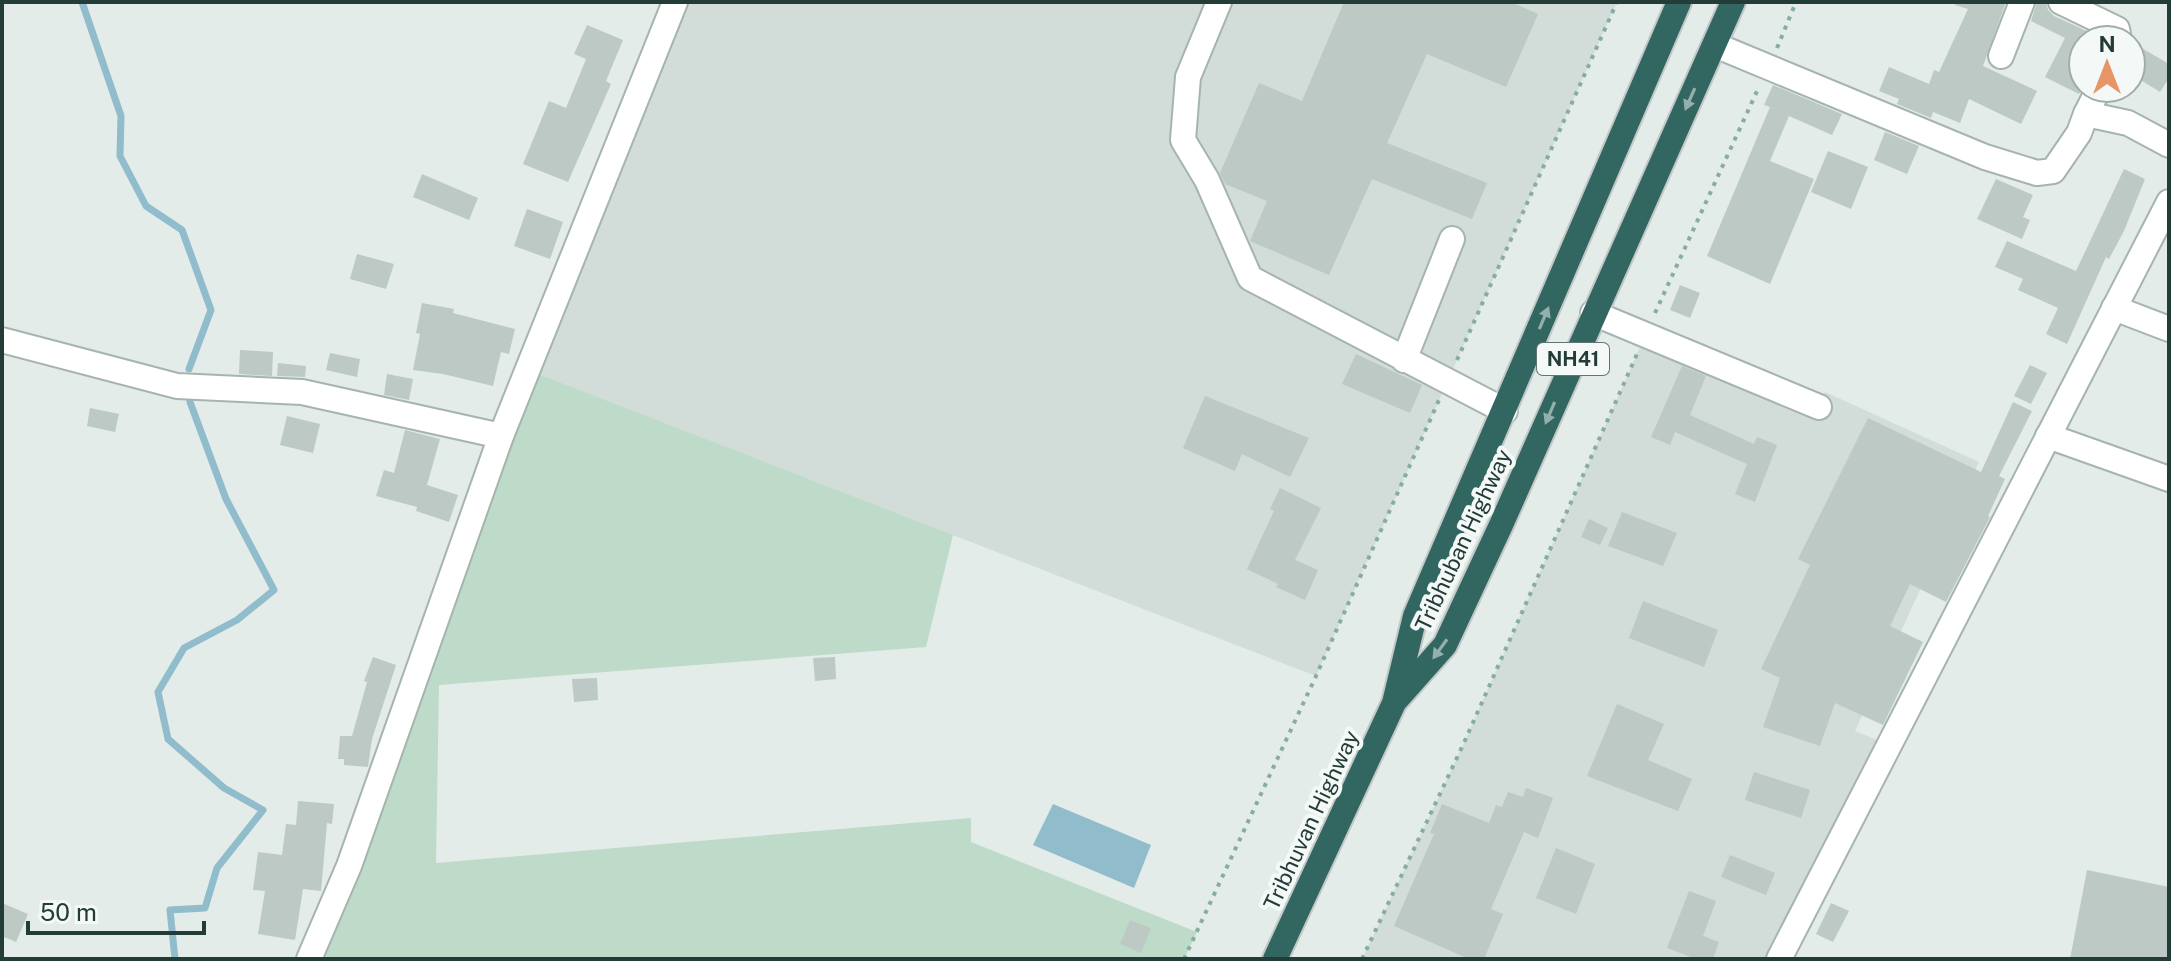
<svg xmlns="http://www.w3.org/2000/svg" width="2171" height="961" viewBox="0 0 2171 961" font-family="'Public Sans',sans-serif">
<style>
.built{fill:#d2dcd8}
.green{fill:#bedbc9}
.water{fill:#90bccc}
.lines{fill:none;stroke-linecap:round;stroke-linejoin:round}
.stream{stroke:#90bccc;stroke-width:7}
.building{fill:#bcc9c5}
.minor-casing{stroke:#a6b4b0;stroke-width:28}
.highway-casing{stroke:#c2c8c7;stroke-width:28}
.path{stroke:#86ada5;stroke-width:4;stroke-dasharray:4 6;stroke-linecap:butt}
.minor{stroke:#fff;stroke-width:24}
.highway{stroke:#326661;stroke-width:24}
.oneway{fill:#93b0ac}
.labels{text-anchor:middle;dominant-baseline:central;stroke-width:8;stroke-linejoin:round;paint-order:stroke}
.shield{fill:#f4f9f7;stroke:#627571;stroke-width:2}
.shield-label{font-size:20px;font-weight:bold;fill:#243c38}
.street-label{font-size:22px;fill:#243c38;stroke:#f4f9f7}
</style>
<rect width="100%" height="100%" fill="#e3ece9"/>
<g class="built">
<path d="M675,2H1617L1316,676L528,370Z"/>
<path d="M1645,336L1819,406L1825,392L1979,462L1855,731L1889,745L1779,959H1362L1463,745Z"/>
</g>
<path class="green" d="M528,370L953,535L926,647L439,685L436,863L971,818V842L1197,932L1184,959H308Z"/>
<path class="water" d="M1053,804L1151,845L1134,888L1033,845Z"/>
<g class="lines">
<g class="stream">
<path d="M82,2L121,116L120,156L146,206L182,230L211,310L189,369"/>
<path d="M175,959L170,910L205,908L217,868L263,810L224,788L168,739L158,692L184,648L237,620L274,590L226,499L190,402"/>
</g>
</g>
<g class="building">
<path d="M1344,2H1511L1538,14L1506,87L1427,54L1387,143L1487,183L1472,219L1372,179L1329,275L1250,241L1267,201L1225,184L1220,173L1259,83L1302,101Z"/>
<path d="M1956,2H2006L1983,66L2037,91L2021,124L1969,99L1960,123L1933,112L1931,118L1897,104L1899,99L1879,91L1889,67L1929,84L1934,70L1939,72L1968,9L1955,5Z"/>
<path d="M2037,2H2046L2048,10L2054,16L2104,39L2083,40V86L2079,94L2045,77L2065,38L2031,21Z"/>
<path d="M587,25L623,40L606,81L611,84L568,182L523,164L549,101L566,108L586,59L574,54Z"/>
<path d="M2133,43L2169,64V78L2160,92L2131,74Z"/>
<path d="M1773,85L1842,114L1832,135L1789,116L1770,161L1814,179L1770,284L1707,256L1770,107L1764,105Z"/>
<path d="M1885,132L1919,146L1907,174L1874,160Z"/>
<path d="M1828,151L1868,167L1851,209L1811,192Z"/>
<path d="M2124,169L2145,179L2124,231L2109,259L2106,257L2067,344L2046,334L2058,308L2018,290L2023,279L1995,267L2007,241L2076,271Z"/>
<path d="M422,174L478,198L469,220L413,197Z"/>
<path d="M1996,179L2033,195L2023,217L2030,220L2022,239L1977,219Z"/>
<path d="M527,209L563,222L550,259L514,246Z"/>
<path d="M357,254L394,264L386,289L350,279Z"/>
<path d="M1680,285L1700,293L1690,318L1670,310Z"/>
<path d="M422,303L454,309L453,313L515,329L509,354L501,352L493,386L443,374L413,370L420,334L416,333Z"/>
<path d="M240,350L273,352L272,376L239,374Z"/>
<path d="M330,353L360,359L357,377L326,370Z"/>
<path d="M1356,354L1422,385L1410,413L1342,384Z"/>
<path d="M278,363L306,366L305,377L277,376Z"/>
<path d="M2030,365L2047,373L2031,404L2014,396Z"/>
<path d="M1682,366L1706,376L1690,415L1754,444L1757,437L1777,445L1755,502L1735,494L1747,464L1675,432L1670,445L1651,437Z"/>
<path d="M387,374L413,379L409,400L384,395Z"/>
<path d="M1205,396L1309,438L1290,477L1242,454L1235,471L1183,448Z"/>
<path d="M2013,402L2032,411L1999,476L2005,479L1988,516L1990,517L1946,602L1910,584L1890,626L1923,642L1883,725L1835,703L1820,746L1763,727L1780,678L1761,669L1810,565L1798,559L1868,418L1981,472Z"/>
<path d="M90,408L119,414L115,432L87,426Z"/>
<path d="M287,416L320,424L313,453L280,445Z"/>
<path d="M405,430L440,439L427,485L458,495L449,522L416,511L417,507L376,496L384,470L394,473Z"/>
<path d="M1280,488L1321,508L1295,560L1318,570L1305,600L1276,587L1278,584L1247,569L1274,511L1270,509Z"/>
<path d="M1622,512L1677,533L1663,566L1608,546Z"/>
<path d="M1589,519L1608,528L1600,545L1581,537Z"/>
<path d="M1643,601L1718,630L1704,667L1629,638Z"/>
<path d="M373,657L396,665L372,739L368,767L344,765V759H338L340,736H352L367,682L364,681Z"/>
<path d="M835,657L836,679L815,681L813,658Z"/>
<path d="M597,678L598,700L574,702L572,679Z"/>
<path d="M1617,704L1664,724L1648,760L1692,779L1678,811L1587,776Z"/>
<path d="M1754,772L1810,790L1801,818L1745,800Z"/>
<path d="M1526,788L1553,798L1538,838L1524,832L1491,909L1503,914L1484,959H1469L1394,926L1434,834L1430,833L1442,804L1489,823L1496,805L1502,807L1508,792L1523,797Z"/>
<path d="M298,801L334,804L332,824L327,823L321,891L303,889L295,940L258,934L265,891L253,890L258,852L282,855L286,824L296,825Z"/>
<path d="M1556,848L1595,864L1576,914L1536,898Z"/>
<path d="M1730,855L1775,873L1766,895L1721,877Z"/>
<path d="M2087,870L2169,887V959H2070Z"/>
<path d="M1689,891L1716,901L1703,936L1719,942L1713,959H1696L1667,948Z"/>
<path d="M2,903L28,914L16,942L2,936Z"/>
<path d="M1831,903L1849,911L1833,942L1816,934Z"/>
<path d="M1130,920L1151,928L1141,953L1120,944Z"/>
</g>
<g class="lines">
<g class="minor-casing">
<g id="minor">
<path d="M1219,2L1188,77L1183,140L1207,180L1250,278L1505,411"/>
<path d="M2061,2L2117,29L2119,40"/>
<path d="M1715,45L1985,157L2037,173L2053,171L2079,133L2086,114L2128,123L2169,145"/>
<path d="M2001,56L2022,2"/>
<path d="M2086,114L2099,88"/>
<path d="M2114,308L2169,329"/>
<path d="M1593,313L1819,407"/>
<path d="M2,340L177,386L302,392L501,436"/>
<path d="M1404,360L1452,239"/>
<path d="M2048,436L2169,479"/>
<path d="M309,959L349,866L501,436L675,2"/>
<path d="M1779,959L2169,202"/>
</g>
</g>
<g class="highway-casing">
<g id="highway">
<path d="M1398,698L1445,645L1501,525L1733,2"/>
<path d="M1275,959L1394,703L1415,616L1679,2"/>
</g>
</g>
<g class="path">
<path d="M1777,48L1796,2"/>
<path d="M1655,313L1758,89"/>
<path d="M1457,360L1617,2"/>
<path d="M1184,959L1316,676L1439,400"/>
<path d="M1362,959L1463,745L1637,354"/>
</g>
<use href="#minor" class="minor"/>
<use href="#highway" class="highway"/>
</g>
<defs><path id="oneway-solid" d="M-6-.8H1V-3.2L6.5 0L1 3.2V.8H-6Z" transform="scale(2)"/></defs>
<g class="oneway">
<use href="#oneway-solid" transform="translate(1690 99) rotate(114)"/>
<use href="#oneway-solid" transform="translate(1544 318) rotate(-67)"/>
<use href="#oneway-solid" transform="translate(1550 413) rotate(113)"/>
<use href="#oneway-solid" transform="translate(1440 649) rotate(126)"/>
</g>
<g class="labels">
<rect class="shield" x="1537" y="343" width="72" height="32" rx="6"/>
<g class="shield-label">
<text x="1573" y="359">NH41</text>
</g>
<g class="street-label">
<text transform="translate(1463 540) rotate(-65)">Tribhuban Highway</text>
<text transform="translate(1311 820) rotate(-65)">Tribhuvan Highway</text>
</g>
</g>
<rect width="2171" height="961" fill="none" stroke="#243c38" stroke-width="8"/>
<g transform="translate(2107 64)"><circle r="38" fill="#f4f9f7" stroke="#a1adab" stroke-width="2"/>
<path d="M0-6L14 30L0 20L-14 30Z" fill="#e79566"/>
<text y="-12" font-size="22" font-weight="bold" text-anchor="middle" fill="#243c38">N</text>
</g>
<path d="M28 921v12h176v-12" fill="none" stroke="#243c38" stroke-width="4"/>
<text x="40" y="921" font-size="24" fill="#243c38" stroke="#f4f9f7" stroke-width="6" paint-order="stroke">50 m</text>
</svg>
